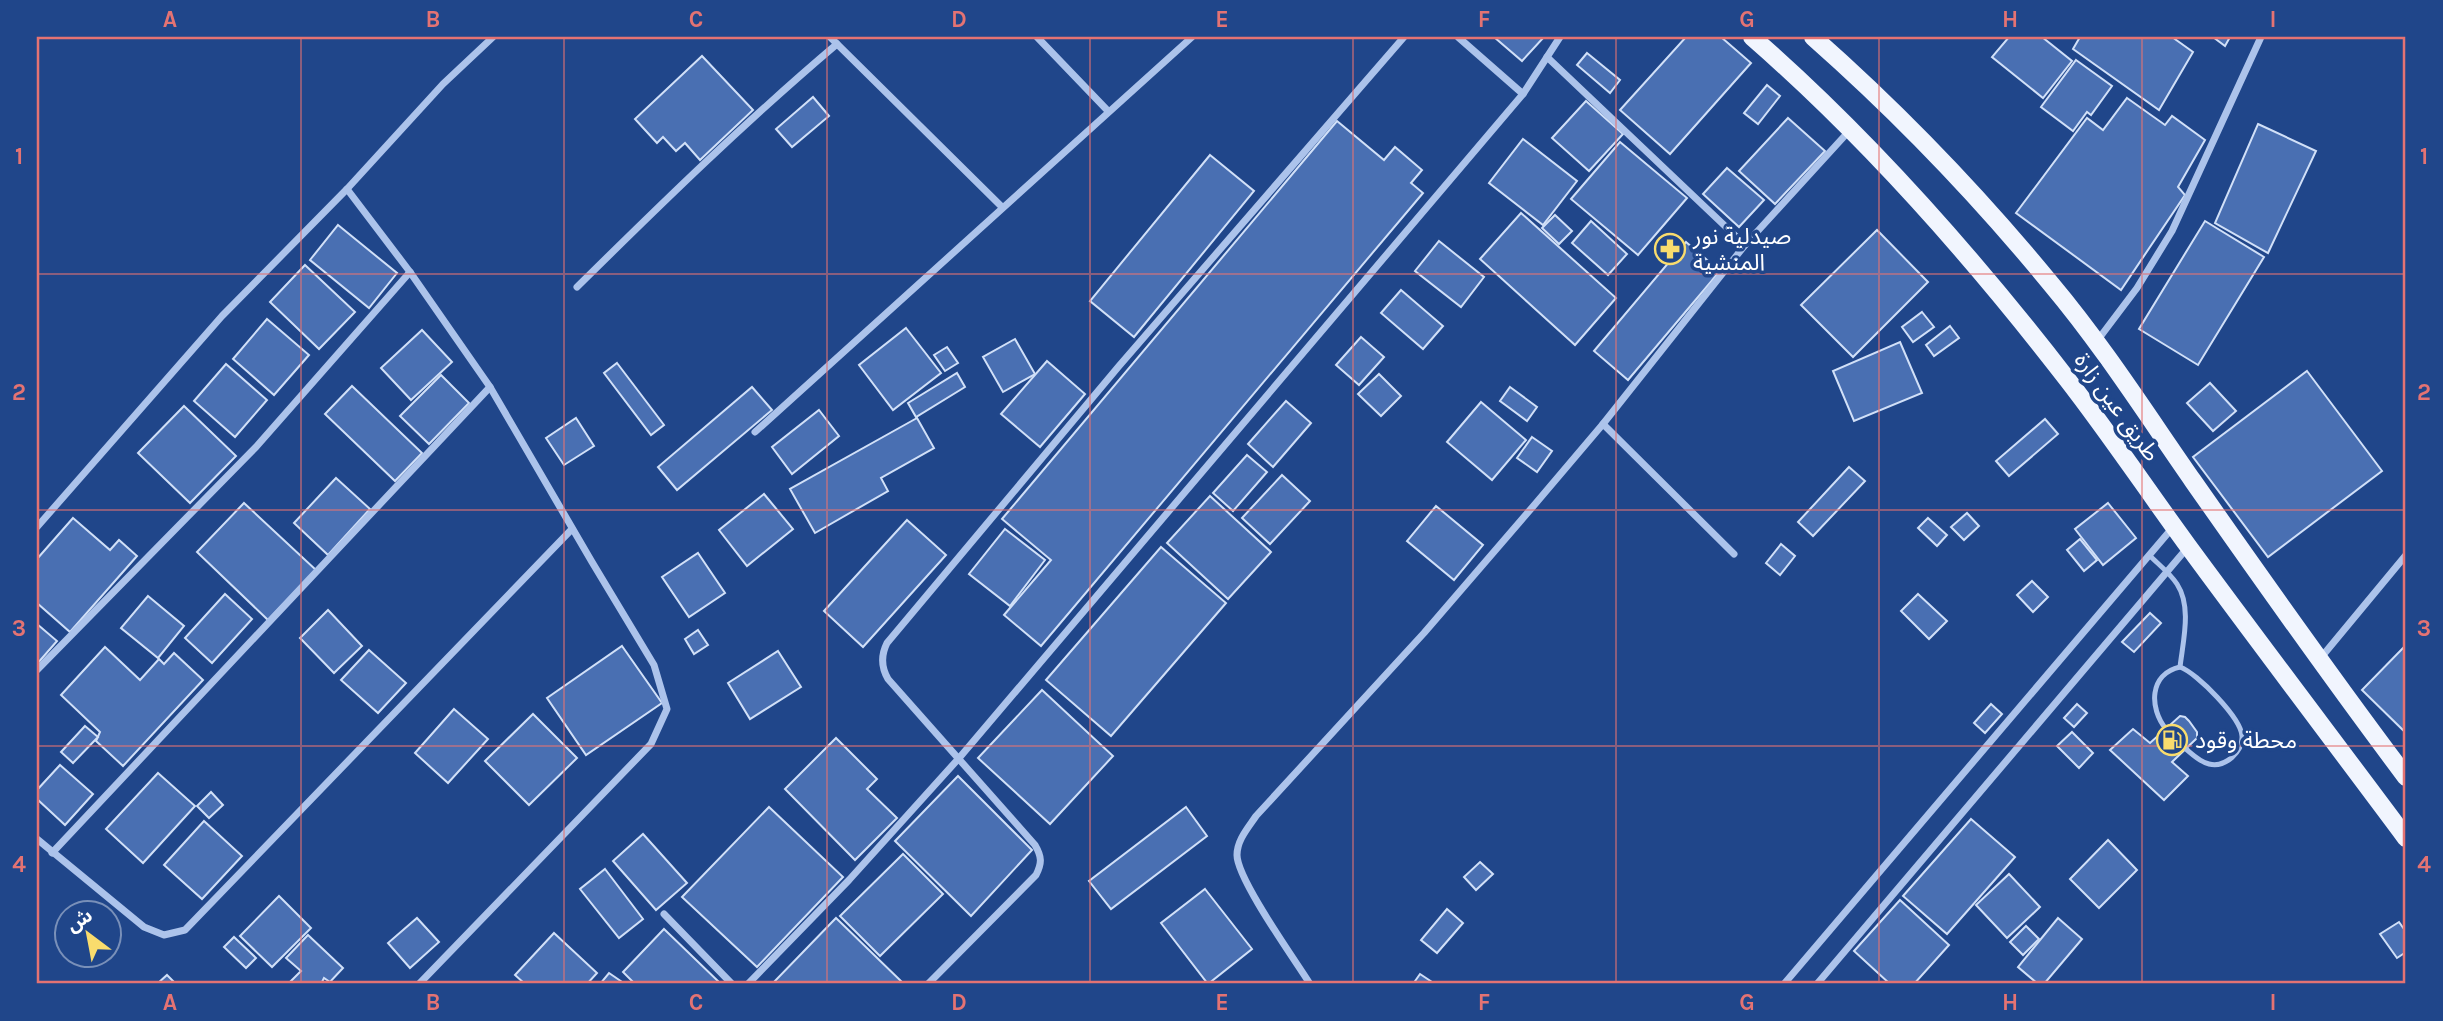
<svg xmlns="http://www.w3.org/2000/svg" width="2443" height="1021" viewBox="0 0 2443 1021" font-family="Karla,'Noto Sans Arabic',sans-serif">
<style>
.building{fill:#496fb2;stroke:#d1e0f8;stroke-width:2}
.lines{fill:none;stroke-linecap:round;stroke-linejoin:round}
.service{stroke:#acc3eb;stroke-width:5}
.minor{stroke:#acc3eb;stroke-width:7}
.primary{stroke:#f1f5fe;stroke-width:18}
.grid{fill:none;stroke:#e47373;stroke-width:2;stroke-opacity:0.55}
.labels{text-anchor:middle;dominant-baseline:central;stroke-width:7;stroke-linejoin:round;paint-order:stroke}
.poi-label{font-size:23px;fill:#fff;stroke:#20468a;text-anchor:start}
.street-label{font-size:23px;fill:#fff;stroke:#20468a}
.neatline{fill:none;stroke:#e47373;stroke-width:2.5}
.grid-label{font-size:23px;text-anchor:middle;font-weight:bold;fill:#e47373}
</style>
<rect width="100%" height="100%" fill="#20468a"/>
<g class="building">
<path d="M1494,37H1544L1522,61Z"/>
<path d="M1686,37H1721L1751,63L1670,154L1620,110Z"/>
<path d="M2009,37H2042L2072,61L2043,98L1992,57Z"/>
<path d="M2080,37H2172L2193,52L2159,110L2073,49Z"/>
<path d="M2213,37H2230L2225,46Z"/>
<path d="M1587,53L1620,80L1610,93L1577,65Z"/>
<path d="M702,56L753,110L700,160L685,143L676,151L663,137L657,143L635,119Z"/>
<path d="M2076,60L2112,86L2091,115L2087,112L2073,131L2041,107Z"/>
<path d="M1767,85L1780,96L1758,124L1744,113Z"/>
<path d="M813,97L829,116L792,147L776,129Z"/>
<path d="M2127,98L2165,125L2172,116L2205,140L2178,187L2185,195L2121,290L2016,213L2087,118L2103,130Z"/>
<path d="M1586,101L1623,134L1589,171L1552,138Z"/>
<path d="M1788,118L1825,151L1775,204L1739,171Z"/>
<path d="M1337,121L1384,160L1395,147L1422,170L1411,183L1423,193L1041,646L1004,615L1051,560L1002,519Z"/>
<path d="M2258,124L2316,151L2268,253L2215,223Z"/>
<path d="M1523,139L1577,181L1543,225L1489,183Z"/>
<path d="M1620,142L1687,198L1638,255L1571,199Z"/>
<path d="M1210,155L1254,191L1134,337L1090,301Z"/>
<path d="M1727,168L1764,200L1739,227L1703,194Z"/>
<path d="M1521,213L1616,298L1575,345L1480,259Z"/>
<path d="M1555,215L1572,231L1559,244L1542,228Z"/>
<path d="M1591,221L1627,254L1608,275L1572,243Z"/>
<path d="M2205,221L2264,257L2198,365L2139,329Z"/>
<path d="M338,225L397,273L369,308L310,260Z"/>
<path d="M1877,230L1928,282L1853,357L1801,305Z"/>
<path d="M1439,241L1484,277L1461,307L1415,271Z"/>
<path d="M1686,242L1720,271L1628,380L1594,351Z"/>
<path d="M305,265L355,312L319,349L270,302Z"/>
<path d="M1401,290L1443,326L1423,349L1381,313Z"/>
<path d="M1922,312L1934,327L1913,342L1902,327Z"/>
<path d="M267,319L309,355L274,395L233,359Z"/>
<path d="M1950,326L1959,338L1934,356L1926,345Z"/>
<path d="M906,328L941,373L893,410L859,365Z"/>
<path d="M422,330L452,362L411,400L381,368Z"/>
<path d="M1361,337L1384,357L1359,385L1336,365Z"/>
<path d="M1015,339L1035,374L1003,392L983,357Z"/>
<path d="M1900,342L1922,393L1854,421L1833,371Z"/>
<path d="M947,347L958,363L945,371L934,355Z"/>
<path d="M1047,361L1085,394L1040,447L1001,414Z"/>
<path d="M617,363L664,425L651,435L604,373Z"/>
<path d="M226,364L267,400L235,437L194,401Z"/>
<path d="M2307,371L2382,471L2268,557L2193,457Z"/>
<path d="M957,373L965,387L916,417L908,403Z"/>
<path d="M1379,374L1401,396L1381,416L1358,394Z"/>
<path d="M441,375L469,403L429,444L400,416Z"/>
<path d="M2210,383L2236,411L2213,431L2187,403Z"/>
<path d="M352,386L422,453L395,481L325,414Z"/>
<path d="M752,387L772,410L677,490L658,467Z"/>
<path d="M1510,387L1537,407L1527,421L1500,401Z"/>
<path d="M1286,401L1311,423L1273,467L1248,444Z"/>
<path d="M1481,402L1526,440L1492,480L1447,442Z"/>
<path d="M184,406L236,456L190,503L138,453Z"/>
<path d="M819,410L839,436L792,474L772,447Z"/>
<path d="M576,418L594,446L564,465L546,438Z"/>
<path d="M917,418L934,448L881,478L888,491L815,533L790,489Z"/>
<path d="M2045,419L2058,434L2009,476L1996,461Z"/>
<path d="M1532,437L1552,451L1537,472L1517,458Z"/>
<path d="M1247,455L1267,472L1233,511L1213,493Z"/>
<path d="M1849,467L1865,481L1813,536L1798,522Z"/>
<path d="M1282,475L1310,501L1270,544L1242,518Z"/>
<path d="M336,478L370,509L328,555L294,523Z"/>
<path d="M764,494L793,529L747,566L719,530Z"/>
<path d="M1210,496L1271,552L1228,599L1167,543Z"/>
<path d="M244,503L316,570L268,620L197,552Z"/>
<path d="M2108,503L2136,538L2103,565L2075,529Z"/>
<path d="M1436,506L1483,545L1454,580L1407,541Z"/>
<path d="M1967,513L1979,526L1964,540L1951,527Z"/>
<path d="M73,518L110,550L119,540L137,556L70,632L37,603V559Z"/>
<path d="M1928,518L1947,535L1937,546L1918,528Z"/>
<path d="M907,520L946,555L863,647L824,611Z"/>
<path d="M1005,529L1045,560L1010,606L969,574Z"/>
<path d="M2080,539L2097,560L2084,571L2067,550Z"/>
<path d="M1781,544L1795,556L1780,575L1766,563Z"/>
<path d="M1161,547L1226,603L1111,736L1046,680Z"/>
<path d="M698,553L725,593L689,617L662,577Z"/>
<path d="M2032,581L2048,597L2033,612L2017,595Z"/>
<path d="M225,594L252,619L212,663L185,638Z"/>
<path d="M1918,594L1947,621L1929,639L1901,611Z"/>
<path d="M148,596L184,626L158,658L121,628Z"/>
<path d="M328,610L362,646L334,673L300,638Z"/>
<path d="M2150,613L2161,623L2134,652L2122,642Z"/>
<path d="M37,624L57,641L37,664Z"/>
<path d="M698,630L708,645L694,654L685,639Z"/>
<path d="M2406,645V733L2362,690Z"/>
<path d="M622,646L662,703L586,755L547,698Z"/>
<path d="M105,647L140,680L159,659L164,664L174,653L203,680L123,766L96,741L100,732L61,695Z"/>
<path d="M369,650L406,683L378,713L341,680Z"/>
<path d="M778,651L801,687L750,719L728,683Z"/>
<path d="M1042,690L1113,756L1050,824L978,758Z"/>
<path d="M1991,704L2002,714L1985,733L1974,723Z"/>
<path d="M2077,704L2087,713L2074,727L2064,718Z"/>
<path d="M454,709L488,739L448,783L415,753Z"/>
<path d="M533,714L577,758L529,805L485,761Z"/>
<path d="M2180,716L2185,717L2189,721L2197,732V738L2172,762L2188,776L2164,800L2110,750L2133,729L2150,743Z"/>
<path d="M85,726L98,737L73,763L61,752Z"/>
<path d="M2072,732L2093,753L2079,768L2057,746Z"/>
<path d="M836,738L877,779L867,789L897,818L855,860L785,789Z"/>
<path d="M60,765L93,794L65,825L37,799V790Z"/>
<path d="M158,773L195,806L143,863L106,829Z"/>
<path d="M958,776L1032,850L971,916L895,841Z"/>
<path d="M211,792L223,805L209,818L197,806Z"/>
<path d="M769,807L843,877L757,967L682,897Z"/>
<path d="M1186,807L1207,836L1111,909L1089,881Z"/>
<path d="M1971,819L2015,857L1947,934L1903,896Z"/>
<path d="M204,821L242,856L202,899L164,865Z"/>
<path d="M643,834L687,883L656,910L613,861Z"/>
<path d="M2108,840L2137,870L2099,908L2070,879Z"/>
<path d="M903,854L943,894L880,956L840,916Z"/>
<path d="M1480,862L1493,874L1476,890L1464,877Z"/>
<path d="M605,869L643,919L619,938L580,889Z"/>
<path d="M2009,874L2040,907L2007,938L1976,905Z"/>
<path d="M1205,889L1252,949L1208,984L1161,923Z"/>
<path d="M279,896L311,928L272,967L240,936Z"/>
<path d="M1900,900L1949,945L1914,984H1890L1854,951Z"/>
<path d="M1447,909L1463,923L1437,953L1421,940Z"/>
<path d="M417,918L439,942L410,968L388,943Z"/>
<path d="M836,918L904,984H772Z"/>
<path d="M2058,918L2082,939L2044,984H2038L2018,967Z"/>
<path d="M2399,922L2406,932V952L2397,958L2380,934Z"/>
<path d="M2026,926L2039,939L2023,955L2010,942Z"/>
<path d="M664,929L721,984H635L623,972Z"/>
<path d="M554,933L597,973L587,984H525L515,975Z"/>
<path d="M308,935L343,968L330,982L324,978L321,984L290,982L301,971L286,958Z"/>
<path d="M234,937L256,958L246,968L224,947Z"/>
<path d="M609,973L625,984H600Z"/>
<path d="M1420,974L1435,984H1413Z"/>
<path d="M167,975L176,984H157Z"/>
</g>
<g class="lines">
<g class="service">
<path d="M2149,555C2158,564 2170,573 2177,584C2192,607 2183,641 2180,667"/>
<path d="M2166,729C2149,708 2149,674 2180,667C2197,673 2241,718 2242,736C2243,752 2225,768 2209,764C2200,762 2192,754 2186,749"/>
</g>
<g class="minor">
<path d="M830,37L1002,207"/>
<path d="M1037,37L1108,111"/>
<path d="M1458,37L1523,94"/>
<path d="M1547,57L1745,245"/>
<path d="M347,189L410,272L490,387L592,562L654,665L667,709L651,744L419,984"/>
<path d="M577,287C661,204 746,121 837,44"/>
<path d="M2097,341L2137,288L2172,231L2261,37"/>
<path d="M1603,424L1734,554"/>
<path d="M755,432L1192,37"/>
<path d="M37,527L222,316L347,189L443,84L493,37"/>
<path d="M2319,660L2406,555"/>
<path d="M37,670L256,447L410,272"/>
<path d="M37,839L144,927L164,935L185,930L572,529"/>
<path d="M52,853L490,387"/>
<path d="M664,914L732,984"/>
<path d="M748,984L849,880L960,757L1523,94L1560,37"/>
<path d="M928,984L1036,875C1042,863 1042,857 1035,845L888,679C881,667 881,655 887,643L1119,366L1404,37"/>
<path d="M1310,984C1295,960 1237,879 1237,855C1237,840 1248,828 1256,816L1424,633L1536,503L1603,424L1745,245L1850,130"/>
<path d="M1784,984L2174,526"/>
<path d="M1817,984L2188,547"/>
</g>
<g class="primary">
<path d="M1752,37C1869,139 1972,256 2067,379C2109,433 2147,490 2188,546C2260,644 2333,740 2406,838"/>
<path d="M1813,37C1899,113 1978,195 2051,284C2103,346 2147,415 2193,481C2263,581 2333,680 2406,777"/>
</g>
</g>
<path class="grid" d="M301,37V984M564,37V984M827,37V984M1090,37V984M1353,37V984M1616,37V984M1879,37V984M2142,37V984M37,274H2406M37,510H2406M37,746H2406"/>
<defs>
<g id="pharmacy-ring" transform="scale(1.575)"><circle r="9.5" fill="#20468a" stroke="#f9dc6d" stroke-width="1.5"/><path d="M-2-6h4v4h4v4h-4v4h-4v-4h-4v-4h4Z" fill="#f9dc6d"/></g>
<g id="fuel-ring" transform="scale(1.575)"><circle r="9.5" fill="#20468a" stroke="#f9dc6d" stroke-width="1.5"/><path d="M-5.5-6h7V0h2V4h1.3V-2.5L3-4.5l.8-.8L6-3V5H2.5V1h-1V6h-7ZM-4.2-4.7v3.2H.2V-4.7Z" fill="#f9dc6d"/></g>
</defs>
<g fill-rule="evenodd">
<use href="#pharmacy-ring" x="1670" y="249"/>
<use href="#fuel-ring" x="2172" y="740"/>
</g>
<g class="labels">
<g class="poi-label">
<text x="1693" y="236">صيدلية نور<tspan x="1693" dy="26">المنشية</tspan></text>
<text x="2195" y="740">محطة وقود</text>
</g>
<g class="street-label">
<text transform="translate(2117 407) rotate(54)">طريق عين زارة</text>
</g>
</g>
<rect width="2443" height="1021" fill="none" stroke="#20468a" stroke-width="77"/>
<g transform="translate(88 934) rotate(328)"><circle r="33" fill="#20468a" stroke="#7990b9" stroke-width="2"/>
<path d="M0-5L12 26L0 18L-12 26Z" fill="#f9dc6d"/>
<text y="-10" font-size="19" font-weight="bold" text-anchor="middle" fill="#ffffff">ش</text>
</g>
<rect x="38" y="38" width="2366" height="944" class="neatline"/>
<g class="grid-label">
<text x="170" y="27">A</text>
<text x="433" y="27">B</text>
<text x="696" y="27">C</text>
<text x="959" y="27">D</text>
<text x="1222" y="27">E</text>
<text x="1484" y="27">F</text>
<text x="1747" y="27">G</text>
<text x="2010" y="27">H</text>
<text x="2273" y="27">I</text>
<text x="19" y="164">1</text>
<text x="2424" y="164">1</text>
<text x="19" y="400">2</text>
<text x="2424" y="400">2</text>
<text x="19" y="636">3</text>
<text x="2424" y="636">3</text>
<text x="19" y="872">4</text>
<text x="2424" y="872">4</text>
<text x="170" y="1010">A</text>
<text x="433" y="1010">B</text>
<text x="696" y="1010">C</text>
<text x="959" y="1010">D</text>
<text x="1222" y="1010">E</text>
<text x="1484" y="1010">F</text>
<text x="1747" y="1010">G</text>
<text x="2010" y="1010">H</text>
<text x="2273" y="1010">I</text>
</g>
</svg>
